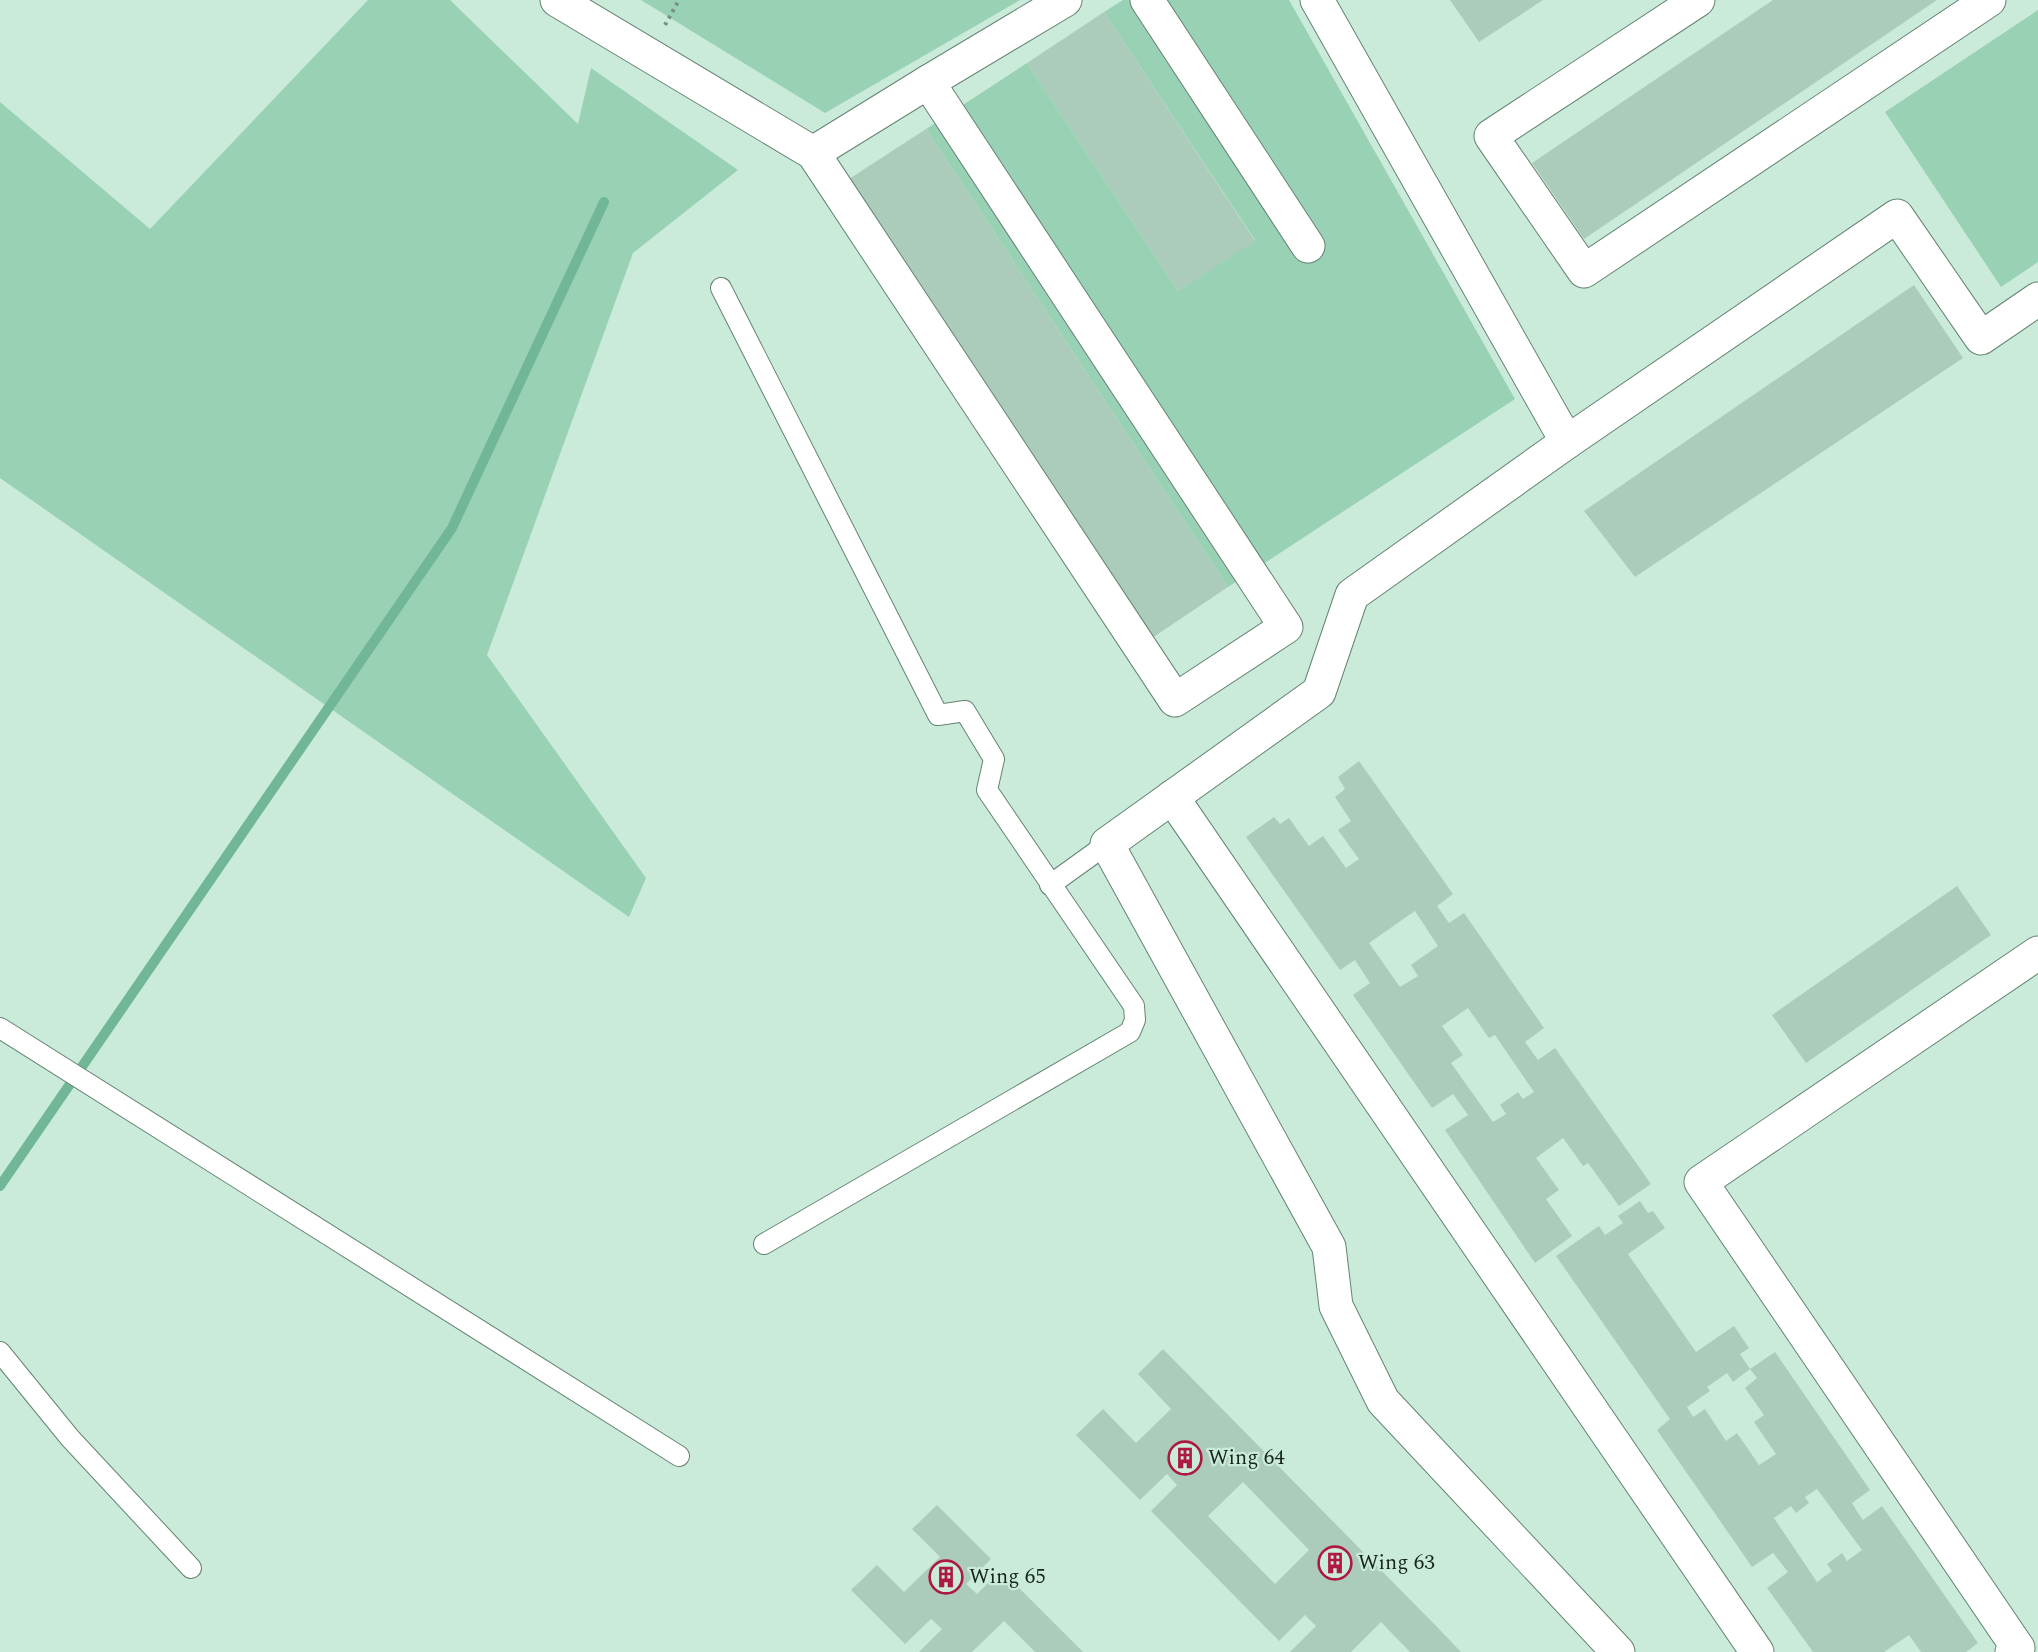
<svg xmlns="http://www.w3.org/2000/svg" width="2038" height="1652" viewBox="0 0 2038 1652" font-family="Spectral,serif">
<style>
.green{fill:#99d1b5}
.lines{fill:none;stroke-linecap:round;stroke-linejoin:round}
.stream{stroke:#71b797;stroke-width:10}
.building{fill:#acccbb;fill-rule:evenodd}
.service-casing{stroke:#658374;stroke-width:22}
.minor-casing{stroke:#658374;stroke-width:35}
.path{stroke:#799185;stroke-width:4;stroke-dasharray:3 4.5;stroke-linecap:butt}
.service{stroke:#fff;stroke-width:20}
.minor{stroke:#fff;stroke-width:33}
.labels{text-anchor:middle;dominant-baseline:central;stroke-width:4.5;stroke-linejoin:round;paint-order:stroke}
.poi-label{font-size:21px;fill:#18251e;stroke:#caebda;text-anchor:start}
</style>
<rect width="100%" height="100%" fill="#caebda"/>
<g class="green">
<path d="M368,0H450L578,124L591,68L738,170L633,253L487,655L646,878L629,917L0,478V102L150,229Z"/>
<path d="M641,0H1020L825,113Z"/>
<path d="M1123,0H1289L1515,399L1228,587L926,129L1027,63L1178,291L1255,240L1104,12Z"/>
<path d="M2038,10V262L2001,287L1885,112Z"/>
</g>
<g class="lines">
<path class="stream" d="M0,1186L452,528L604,202"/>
</g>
<g class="building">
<path d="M1450,0H1543L1479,42Z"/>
<path d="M1773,0H1937L1584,239L1532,163Z"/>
<path d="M1104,12L1255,241L1178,291L1027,63Z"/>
<path d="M926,129L1228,587L1152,638L849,179Z"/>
<path d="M1914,285L1963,358L1635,577L1584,511Z"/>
<path d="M1359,761L1453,894L1437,906L1449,923L1464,913L1544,1028L1525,1042L1538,1060L1555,1048L1651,1184L1619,1206L1588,1163L1583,1166L1563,1138L1536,1158L1559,1190L1546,1199L1572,1236L1535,1263L1445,1130L1468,1115L1453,1094L1432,1108L1353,995L1370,983L1355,960L1340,970L1246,837L1274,817L1280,824L1289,818L1309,846L1323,836L1346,868L1359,859L1338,830L1351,821L1335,797L1345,789L1338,777ZM1415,911L1438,946L1411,965L1418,976L1400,987L1369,943ZM1468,1008L1489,1038L1495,1035L1534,1092L1523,1099L1518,1092L1500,1105L1506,1114L1493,1122L1451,1063L1463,1055L1442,1026Z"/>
<path d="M1957,886L1991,935L1806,1063L1772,1015Z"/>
<path d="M1640,1201L1648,1213L1653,1211L1665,1228L1628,1254L1696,1352L1734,1326L1749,1348L1740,1354L1750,1369L1733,1382L1727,1373L1707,1387L1710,1391L1687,1407L1693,1417L1705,1409L1726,1441L1737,1433L1759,1465L1776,1454L1754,1422L1764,1415L1745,1388L1757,1378L1750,1369L1775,1352L1870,1490L1852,1503L1858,1513L1863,1520L1882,1506L1978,1643L1966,1652H1921L1909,1635L1884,1652H1813L1767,1588L1788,1572L1773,1553L1752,1567L1657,1430L1670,1419L1556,1256L1599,1226L1605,1235L1623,1223L1618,1216ZM1817,1489L1862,1550L1847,1561L1842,1553L1827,1564L1832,1571L1817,1582L1774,1518L1791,1506L1796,1513L1809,1503L1805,1497Z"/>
<path d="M1163,1349L1441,1631L1461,1652H1410L1381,1622L1351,1652H1290L1316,1626L1305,1615L1279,1641L1151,1511L1177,1485L1167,1474L1140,1500L1076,1435L1103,1409L1136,1443L1171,1409L1138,1374ZM1243,1482L1309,1550L1275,1584L1208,1516Z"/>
<path d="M937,1505L991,1559L966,1584L977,1594L1001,1570L1083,1652H1035L1004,1621L972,1652H919L942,1629L931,1619L905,1644L851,1590L877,1565L904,1592L940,1557L912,1529Z"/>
</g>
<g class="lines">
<g class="service-casing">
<g id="service">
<path d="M721,288L938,715L965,711L994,759L987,790L1134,1006L1135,1020L1130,1032L764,1244"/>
<path d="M1050,885L1107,844"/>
<path d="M0,1028L679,1456"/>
<path d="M0,1352L70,1438L191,1568"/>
</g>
</g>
<g class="minor-casing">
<g id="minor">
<path d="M557,0L813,153L1175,700L1286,627L928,82"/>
<path d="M1147,0L1308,246"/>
<path d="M1317,0L1567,442"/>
<path d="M1698,0L1491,136L1584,271L1989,0"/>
<path d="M813,153L928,82L1065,0"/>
<path d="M1172,797L1757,1652"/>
<path d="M1618,1652L1383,1401L1336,1306L1329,1247L1107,844L1319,692L1352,595L1567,442L1897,216L1981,338L2038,299"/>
<path d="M2012,1652L2018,1648L1701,1182L2038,953"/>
</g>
</g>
<path class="path" d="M665,25L679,0"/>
<use href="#service" class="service"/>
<use href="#minor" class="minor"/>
</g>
<defs>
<g id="building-ring" transform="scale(1.725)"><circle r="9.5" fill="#caebda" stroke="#ad1941" stroke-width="1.5"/><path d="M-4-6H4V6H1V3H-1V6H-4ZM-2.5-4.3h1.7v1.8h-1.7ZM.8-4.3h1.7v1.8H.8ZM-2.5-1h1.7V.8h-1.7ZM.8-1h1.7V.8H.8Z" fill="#ad1941"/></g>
</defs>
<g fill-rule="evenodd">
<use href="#building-ring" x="1185" y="1458"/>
<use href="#building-ring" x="1335" y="1563"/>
<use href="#building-ring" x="946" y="1577"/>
</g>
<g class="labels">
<g class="poi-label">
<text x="1208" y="1458">Wing 64</text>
<text x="1358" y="1563">Wing 63</text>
<text x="969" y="1577">Wing 65</text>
</g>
</g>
</svg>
